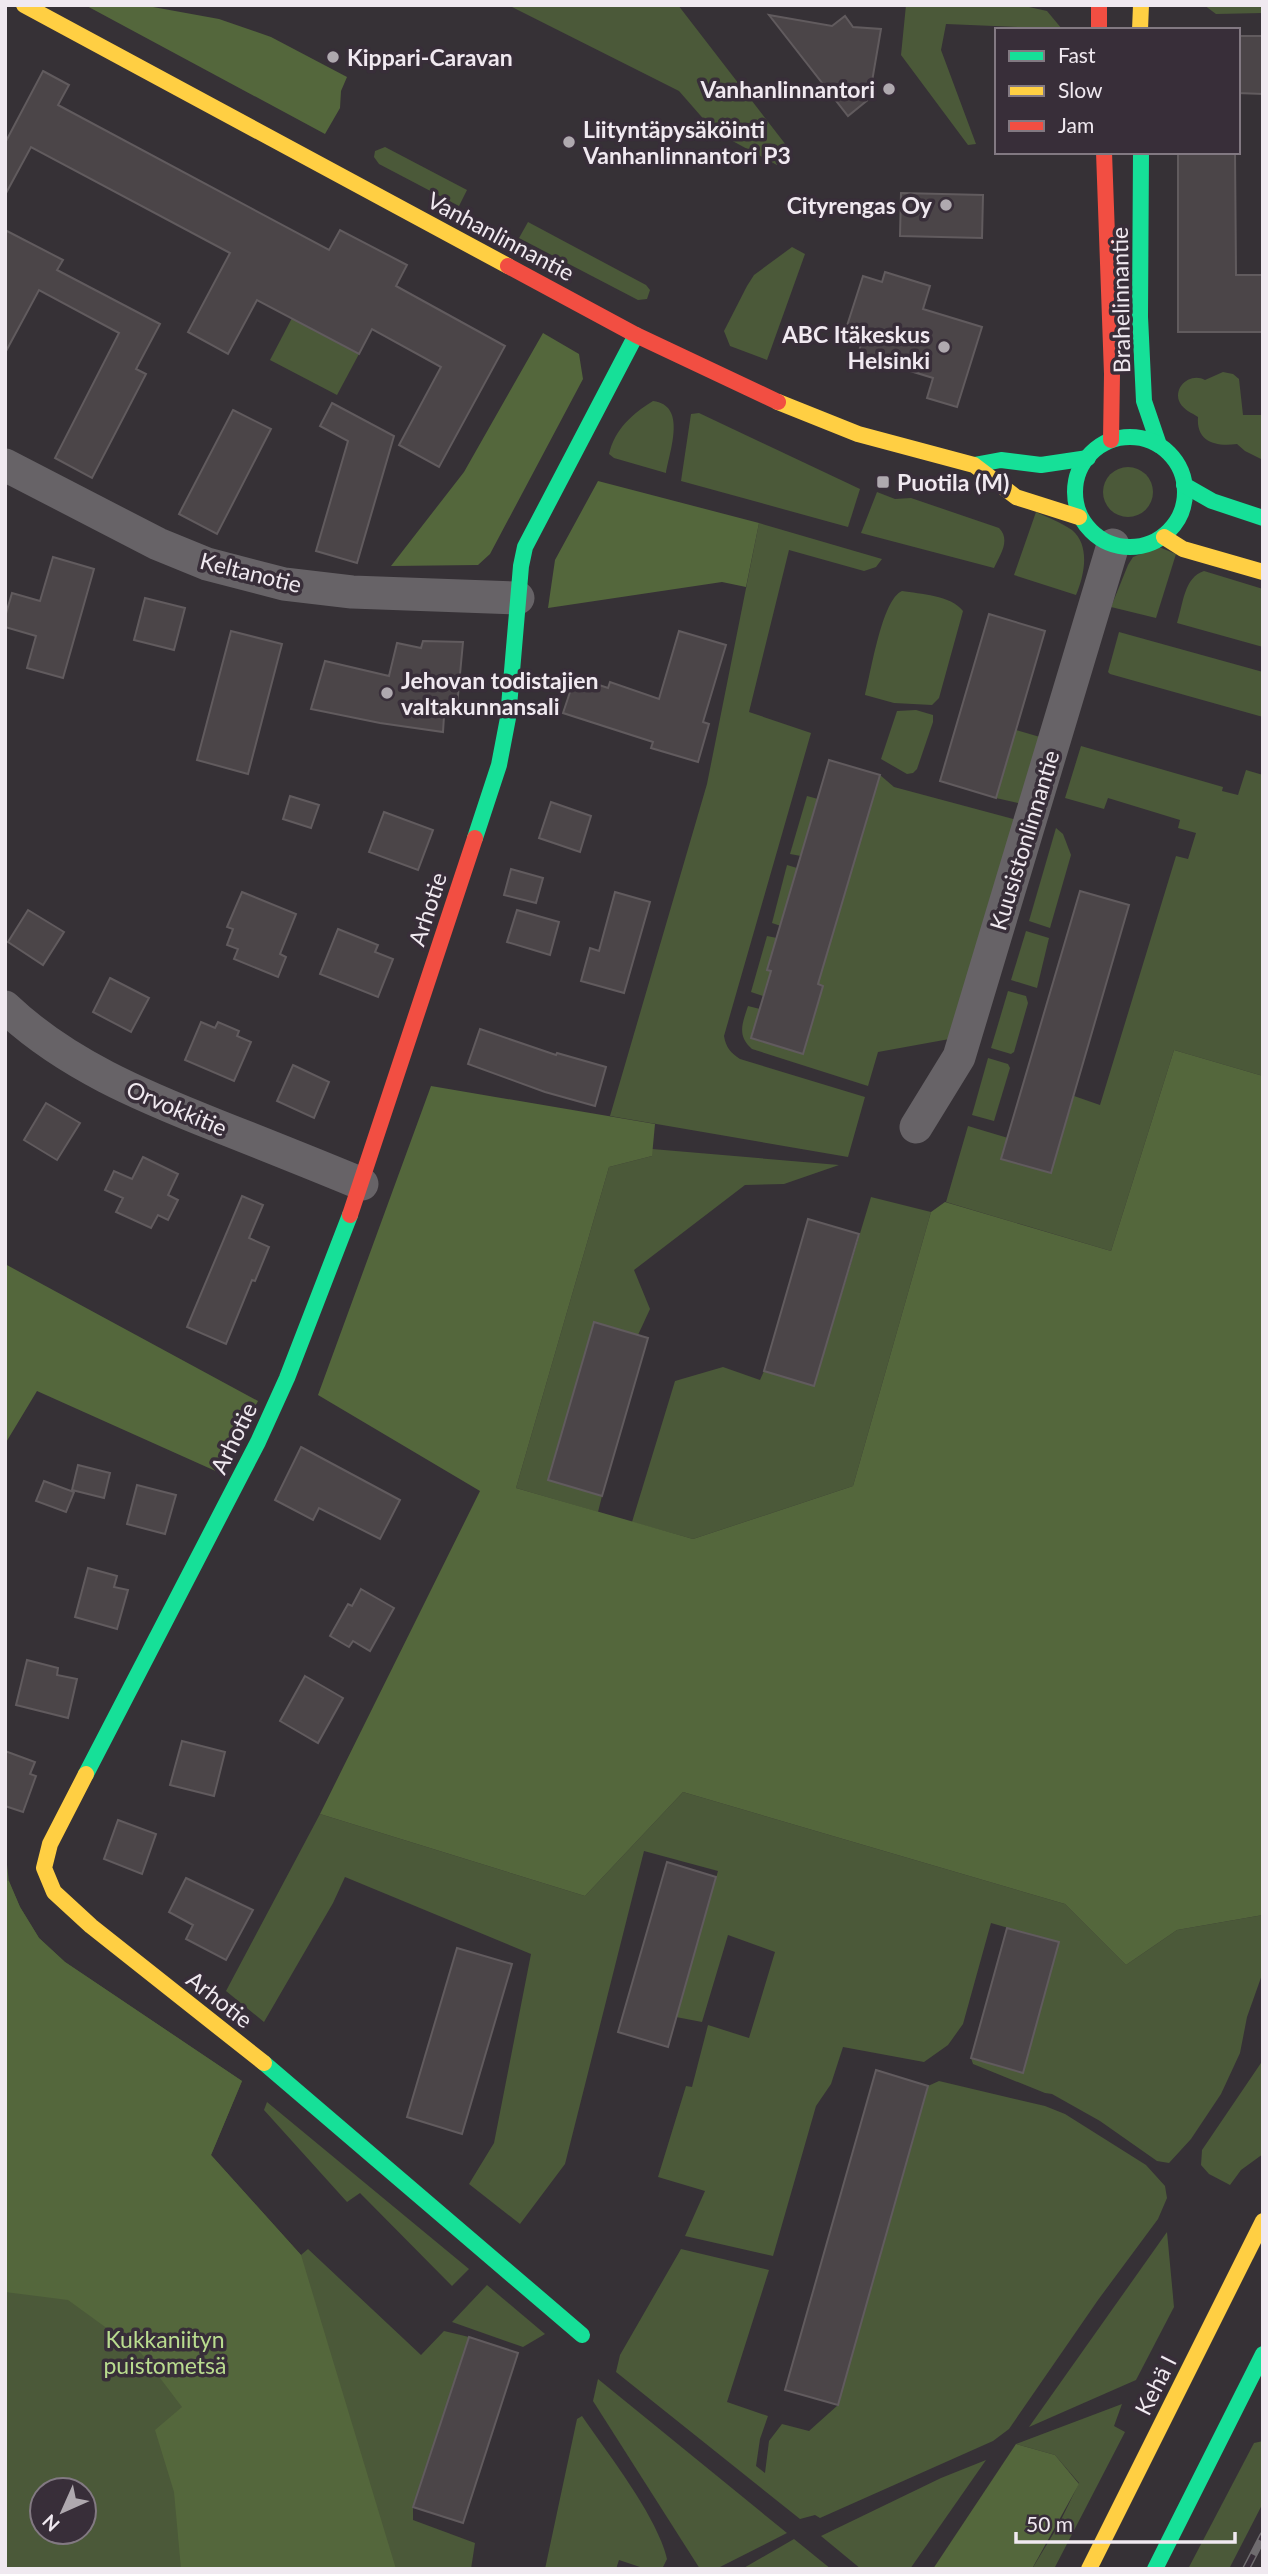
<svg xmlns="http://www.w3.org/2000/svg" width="1268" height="2574" viewBox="0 0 1268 2574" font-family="Lato,sans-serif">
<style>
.green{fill:#4b5939;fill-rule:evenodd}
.forest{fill:#54673c}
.building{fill:#4b4548;stroke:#615b5e;stroke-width:2}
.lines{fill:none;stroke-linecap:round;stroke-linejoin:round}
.street{stroke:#676367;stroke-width:33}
.fast{stroke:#16e098;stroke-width:16}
.slow{stroke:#ffcf43;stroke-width:16}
.jam{stroke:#f24e42;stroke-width:16}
.rail-casing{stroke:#6f6c6f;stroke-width:8}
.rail{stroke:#382e39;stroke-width:5;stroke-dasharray:16;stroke-linecap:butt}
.poi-dot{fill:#afa9af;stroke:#382e39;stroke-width:2.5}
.labels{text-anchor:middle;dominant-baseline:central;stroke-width:7;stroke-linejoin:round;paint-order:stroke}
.poi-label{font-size:23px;font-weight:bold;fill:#f0e9f0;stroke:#382e39;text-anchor:start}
.street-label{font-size:23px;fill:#f0e9f0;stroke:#382e39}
.park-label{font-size:23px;fill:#b9dc8f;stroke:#382e39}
</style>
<rect width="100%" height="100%" fill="#363136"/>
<g class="green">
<path d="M508,5H678L786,145L789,154L777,165L714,131L679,91Z"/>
<path d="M906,5H1020L1047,11L1062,29L946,24L941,50L976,144L968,145L901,55Z"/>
<path d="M1204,5H1263V13L1216,14Z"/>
<path d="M385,147L467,190L459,206L379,164L374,157L375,151Z"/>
<path d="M528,222L646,285L650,290L647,299L638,300L519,238Z"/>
<path d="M792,247L805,254L767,360L730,346L724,331L747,286L754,275Z"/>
<path d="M292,318L359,354L337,395L270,360Z"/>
<path d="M1223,372L1233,374L1239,379L1243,415H1263V460L1245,451L1237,444C1216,447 1196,442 1198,417C1192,413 1184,410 1180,403C1172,387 1191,372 1205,380Z"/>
<path d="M653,401C687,405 670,450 666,473L614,458L609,454C615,429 632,414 653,401Z"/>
<path d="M699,413L860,489L848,527L681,481L691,414Z"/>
<circle cx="1128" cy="492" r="25"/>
<path d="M877,492L895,499L911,498L999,528C1011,540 1000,555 994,568L861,533Z"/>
<path d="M1036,512C1047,517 1062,523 1072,530C1091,546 1084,576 1076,595L1014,575Z"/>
<path d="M759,523L882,559L876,567L864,571L789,550L749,712L811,733L724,1036C726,1048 731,1053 740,1059L865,1097L848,1157L610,1116L707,784Z"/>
<path d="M1159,547L1176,554L1156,618L1111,607L1128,565L1133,557Z"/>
<path d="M1204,571L1263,589V647L1177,623C1183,605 1184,577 1204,571Z"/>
<path d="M902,591C920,594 951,595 963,611L939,698L932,705L894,703L865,695C871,673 882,599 902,591Z"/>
<path d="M1119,632L1263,672V717L1110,674L1108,672Z"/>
<path d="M916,710L933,715V722L917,769L913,773L907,774L881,759L897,711Z"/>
<path d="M1016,730L1040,737L1022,804L996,798Z"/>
<path d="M1081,746L1223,787L1222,791L1238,795L1246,770L1263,775V1076L1174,1050L1111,1251L946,1202L968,1126L1008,1138L1002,1159L1051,1173L1074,1096L1100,1105L1176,856L1188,859L1196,833L1178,828L1180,820L1108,798L1104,809L1065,798Z"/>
<path d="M880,775L894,787L1017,820L955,1038L878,1052L868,1086L752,1049C737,1036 742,1024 748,1006L760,1009L751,1038L802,1054L823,986L818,984Z"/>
<path d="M807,796L818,799L801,856L790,854Z"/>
<path d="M1056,828L1063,834L1071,855L1050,928L1029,921Z"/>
<path d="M787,865L797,868L781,926L772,923Z"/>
<path d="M1026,931L1049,938L1037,988L1011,980Z"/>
<path d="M767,936L777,938L768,970L771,971L763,996L751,992Z"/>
<path d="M1008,991L1026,996L1028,1003L1014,1052L1011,1054L991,1048Z"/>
<path d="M988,1058L1008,1064L1010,1068L994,1121L972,1115Z"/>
<path d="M652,1149L839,1165L784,1184L745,1185L634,1270L650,1309L638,1335L594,1322L548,1480L602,1496L598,1512L516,1488L609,1167L652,1156Z"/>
<path d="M871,1197L931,1212L853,1486L693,1539L632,1522L675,1381L723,1367L760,1380L764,1371L814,1386Z"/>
<path d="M683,1792L1065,1904L1126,1965L1177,1930L1263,1915V1972L1247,2017L1240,2053L1221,2094L1191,2139L1169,2163L1157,2161L1100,2121L1052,2094L1045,2093L973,2064L971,2058L1023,2072L1058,1942L991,1923L963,2024L948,2045L924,2062L843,2047L831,2084L816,2106L773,2256L685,2236L705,2191L658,2177L686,2086L692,2087L708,2025L749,2038L775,1952L728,1935L702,2022L676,2017L718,1871L644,1851L565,2164L520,2224L469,2184L494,2143L531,1954L345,1877L333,1903L264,2022L226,1991L320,1814L585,1896Z"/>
<path d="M5,1847L9,1882L20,1907L39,1938L65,1962L242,2081L211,2155L301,2255L308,2249L421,2355L444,2331L469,2337L413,2507V2520L475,2543L471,2569H5ZM42,2490H84V2532H42Z"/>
<path d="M1263,2060V2154L1241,2170L1230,2185L1209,2174L1201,2165L1202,2150Z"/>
<path d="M939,2081L1045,2106L1065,2114L1146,2165L1165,2186L1167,2198L1158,2219L1098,2300L1009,2429L993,2441L820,2518L815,2515L800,2519L616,2372L620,2355L681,2249L769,2270L727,2402L768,2416L760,2439L756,2466L765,2473L769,2441L782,2424L809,2431L838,2405L928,2086Z"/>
<path d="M267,2102L469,2269L452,2286L360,2193L347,2202L264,2110Z"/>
<path d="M1167,2232L1174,2307L1136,2380L1029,2427Z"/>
<path d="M487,2285L545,2334L523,2347L452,2322Z"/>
<path d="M598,2379L787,2533L716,2569H700L593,2401Z"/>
<path d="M1122,2404L1114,2426L1125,2432L1054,2569H1032L1058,2526L1079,2483L1055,2455L1016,2444Z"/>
<path d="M582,2416C608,2454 657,2516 667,2559L662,2569H646L619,2560L616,2569H545L577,2419Z"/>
<path d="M1263,2441V2503L1229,2569H1188L1254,2443Z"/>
<path d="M986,2460L910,2569H861L821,2536L941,2478Z"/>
<path d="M794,2539L831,2569H742Z"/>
</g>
<g class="forest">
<path d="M85,5H142L219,19L271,37L347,77L341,91L340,108L325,134Z"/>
<path d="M543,333L579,354L583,379L490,554L478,565L391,566L464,472Z"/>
<path d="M598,481L759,523L746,587L722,582L548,608L555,560Z"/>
<path d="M1174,1050L1263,1076V1915L1177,1930L1126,1965L1065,1904L683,1792L585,1896L320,1814L480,1491L318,1395L431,1086L655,1124L652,1156L609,1167L516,1488L693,1539L853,1486L931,1212L945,1202L1111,1251Z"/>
<path d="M5,1264L258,1401L220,1473L37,1391L5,1444Z"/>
<path d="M5,1880L9,1881L20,1907L39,1938L65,1962L242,2081L211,2155L301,2255L396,2569H181L174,2492L155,2430L182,2407L141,2353L68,2300L5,2292Z"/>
<path d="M1016,2444L1055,2455L1079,2484L1033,2567L933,2569Z"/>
</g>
<g class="building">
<path d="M769,15L832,26L845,16L853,27L881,29L869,99L848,116Z"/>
<path d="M1238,36H1263V94L1238,93Z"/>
<path d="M43,71L69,85L58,105L329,250L340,230L407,265L396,286L505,346L439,467L399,445L441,367L372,329L359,354L257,300L228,354L188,332L230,253L31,147L5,195V143Z"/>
<path d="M1178,152H1235L1236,275H1263V332H1178Z"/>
<path d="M901,193L983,195L982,238L900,236Z"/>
<path d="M5,230L63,260L57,270L160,324L136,369L146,374L92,478L55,458L119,333L39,290L5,353Z"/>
<path d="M885,272L930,286L923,309L982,327L957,407L927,398L933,378L858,355L862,341L844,335L863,276L882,282Z"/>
<path d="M332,403L394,436L357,563L316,551L348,441L320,426Z"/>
<path d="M233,410L271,429L217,534L179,514Z"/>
<path d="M53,557L94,569L63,678L27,668L36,636L5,627V617L12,593L40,601Z"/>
<path d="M145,598L185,608L174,650L134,640Z"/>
<path d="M989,614L1045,631L996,798L940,781Z"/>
<path d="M231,631L282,644L248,774L197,760Z"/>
<path d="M679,631L726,645L703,722L709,724L698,762L651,748L653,742L563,713L575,677L608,688L610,682L659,699Z"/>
<path d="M423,641L463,642L456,717L444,716L443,732L380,723L311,709L325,661L389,676L397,643L421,648Z"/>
<path d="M829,760L880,775L818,984L823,986L803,1054L751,1038L771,971L767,970Z"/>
<path d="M290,796L319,805L311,828L283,819Z"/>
<path d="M551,802L591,816L580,852L539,838Z"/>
<path d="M384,812L433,830L418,870L369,852Z"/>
<path d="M511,869L543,878L536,903L504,895Z"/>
<path d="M1080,891L1129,905L1051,1173L1001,1159Z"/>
<path d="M242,892L296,914L280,954L286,957L278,977L234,959L238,949L227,945L233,929L227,927Z"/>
<path d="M615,892L650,902L624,993L581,981L590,948L599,951Z"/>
<path d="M28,910L64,932L43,965L8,942Z"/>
<path d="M517,910L559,922L550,955L507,942Z"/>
<path d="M338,929L378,945L375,952L393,959L378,997L320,974Z"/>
<path d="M110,978L149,998L131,1032L93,1012Z"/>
<path d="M201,1022L215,1028L218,1022L239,1031L237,1036L251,1042L234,1081L185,1060Z"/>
<path d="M480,1029L556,1055L557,1053L606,1067L595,1106L545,1092L468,1064Z"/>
<path d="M293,1065L329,1082L314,1118L277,1101Z"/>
<path d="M46,1103L80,1123L57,1160L24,1140Z"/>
<path d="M143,1157L178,1174L168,1195L178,1200L168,1220L158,1215L151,1228L116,1212L123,1198L105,1190L114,1171L132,1179Z"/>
<path d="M242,1196L263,1205L249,1238L269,1247L255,1281L252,1280L226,1344L187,1327Z"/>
<path d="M808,1219L859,1234L814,1386L764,1371Z"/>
<path d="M594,1322L648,1338L602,1496L548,1480Z"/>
<path d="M301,1447L400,1500L380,1539L319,1508L313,1520L275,1500Z"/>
<path d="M78,1465L110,1473L104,1498L72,1490Z"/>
<path d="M44,1481L74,1492L66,1512L36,1501Z"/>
<path d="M137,1485L176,1495L165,1534L127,1524Z"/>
<path d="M88,1568L117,1576L114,1587L128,1590L117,1629L75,1617Z"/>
<path d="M361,1589L394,1608L370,1651L353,1641L349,1647L330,1636L348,1604L352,1606Z"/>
<path d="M27,1660L58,1668L57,1675L77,1679L68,1718L16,1705Z"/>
<path d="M305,1676L343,1698L318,1743L280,1721Z"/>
<path d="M182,1741L225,1752L214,1796L170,1785Z"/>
<path d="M5,1751L35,1762L30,1774L36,1776L23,1812L5,1806Z"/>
<path d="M118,1820L156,1834L142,1874L104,1859Z"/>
<path d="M667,1862L716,1877L668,2047L618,2032Z"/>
<path d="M186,1878L253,1910L226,1960L186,1939L193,1925L169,1912Z"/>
<path d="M1007,1928L1059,1942L1023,2073L971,2058Z"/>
<path d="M457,1948L512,1964L462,2134L407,2117Z"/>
<path d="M876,2070L928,2086L838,2405L785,2390Z"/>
<path d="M469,2337L518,2353L463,2523L413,2507Z"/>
</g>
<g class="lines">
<g class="street">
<path d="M5,465L158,544L207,564L284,584L352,592L518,598"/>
<path d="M5,1007C65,1064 142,1096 218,1126C266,1145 314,1164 362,1184"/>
<path d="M916,1127L959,1057L1113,545"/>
</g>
<g class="fast">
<path d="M1141,152L1140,317L1144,401L1159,445"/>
<circle cx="1130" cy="492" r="55"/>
<path d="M974,465L1001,460L1041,465L1088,458"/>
<path d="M1184,485L1212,501L1263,518"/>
<path d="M475,838L499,765L508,718L521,566L525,547L636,335"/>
<path d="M86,1774L258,1442L287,1378L350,1215"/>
<path d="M264,2063L582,2335"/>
<path d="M1155,2569L1263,2354"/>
</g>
<g class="slow">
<path d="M24,5L508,266"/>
<path d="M1140,30L1141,5"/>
<path d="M778,402L858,434L974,465L1016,497L1079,517"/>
<path d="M1164,537L1183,549L1263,572"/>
<path d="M86,1774L50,1844L44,1868L54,1892L91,1926L264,2063"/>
<path d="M1089,2569L1263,2221"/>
</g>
<g class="jam">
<path d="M1099,5V30"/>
<path d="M1104,152L1112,374L1111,440"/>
<path d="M508,266L636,335L778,402"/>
<path d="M350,1215L475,838"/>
</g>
<g class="rail-casing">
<path id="rail" d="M1246,2569L1263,2536"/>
</g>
<use href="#rail" class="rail"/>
</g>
<g class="poi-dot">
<circle cx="333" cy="57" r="7"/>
<circle cx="889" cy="89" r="7"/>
<circle cx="569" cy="142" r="7"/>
<circle cx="946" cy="205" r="7"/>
<circle cx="944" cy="347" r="7"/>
<rect x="876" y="475" width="14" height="14" rx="3.5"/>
<circle cx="387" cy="693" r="7"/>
</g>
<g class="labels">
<g class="poi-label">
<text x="347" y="57">Kippari-Caravan</text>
<text x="875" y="89" text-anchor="end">Vanhanlinnantori</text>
<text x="583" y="129">Liityntäpysäköinti<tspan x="583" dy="26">Vanhanlinnantori P3</tspan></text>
<text x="932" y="205" text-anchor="end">Cityrengas Oy</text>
<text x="930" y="334" text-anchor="end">ABC Itäkeskus<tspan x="930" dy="26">Helsinki</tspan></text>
<text x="897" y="482">Puotila (M)</text>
<text x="401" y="680">Jehovan todistajien<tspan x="401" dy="26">valtakunnansali</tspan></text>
</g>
<g class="street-label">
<text transform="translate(501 236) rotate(28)">Vanhanlinnantie</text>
<text transform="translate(1120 300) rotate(-91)">Brahelinnantie</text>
<text transform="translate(251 572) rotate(14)">Keltanotie</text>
<text transform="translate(1024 840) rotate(-73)">Kuusistonlinnantie</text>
<text transform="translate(427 909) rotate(-72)">Arhotie</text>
<text transform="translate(177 1108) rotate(23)">Orvokkitie</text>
<text transform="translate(233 1438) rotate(-64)">Arhotie</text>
<text transform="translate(220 1999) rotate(38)">Arhotie</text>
<text transform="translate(1155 2385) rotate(-63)">Kehä I</text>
</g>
<g class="park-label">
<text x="165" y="2339">Kukkaniityn<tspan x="165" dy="26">puistometsä</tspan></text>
</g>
</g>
<rect width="1268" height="2574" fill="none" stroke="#f0e9f0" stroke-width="14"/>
<rect x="995" y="28" width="245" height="126" fill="#382e39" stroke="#827982" stroke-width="2"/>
<rect x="1009" y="51" width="35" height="10" fill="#16e098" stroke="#827982" stroke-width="2"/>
<text x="1058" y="63" font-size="21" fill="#f0e9f0">Fast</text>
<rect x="1009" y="86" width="35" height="10" fill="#ffcf43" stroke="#827982" stroke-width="2"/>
<text x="1058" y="98" font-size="21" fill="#f0e9f0">Slow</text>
<rect x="1009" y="121" width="35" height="10" fill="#f24e42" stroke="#827982" stroke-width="2"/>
<text x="1058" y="133" font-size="21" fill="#f0e9f0">Jam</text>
<g transform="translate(63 2511) rotate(225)"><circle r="33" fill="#382e39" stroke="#827982" stroke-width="2"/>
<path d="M0-5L12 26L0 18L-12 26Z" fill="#afa9af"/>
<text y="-10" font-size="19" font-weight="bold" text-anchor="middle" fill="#f0e9f0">N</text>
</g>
<path d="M1016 2532v10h219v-10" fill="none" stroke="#f0e9f0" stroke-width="3.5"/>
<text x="1026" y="2532" font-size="21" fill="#f0e9f0" stroke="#382e39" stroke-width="5" paint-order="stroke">50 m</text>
</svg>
